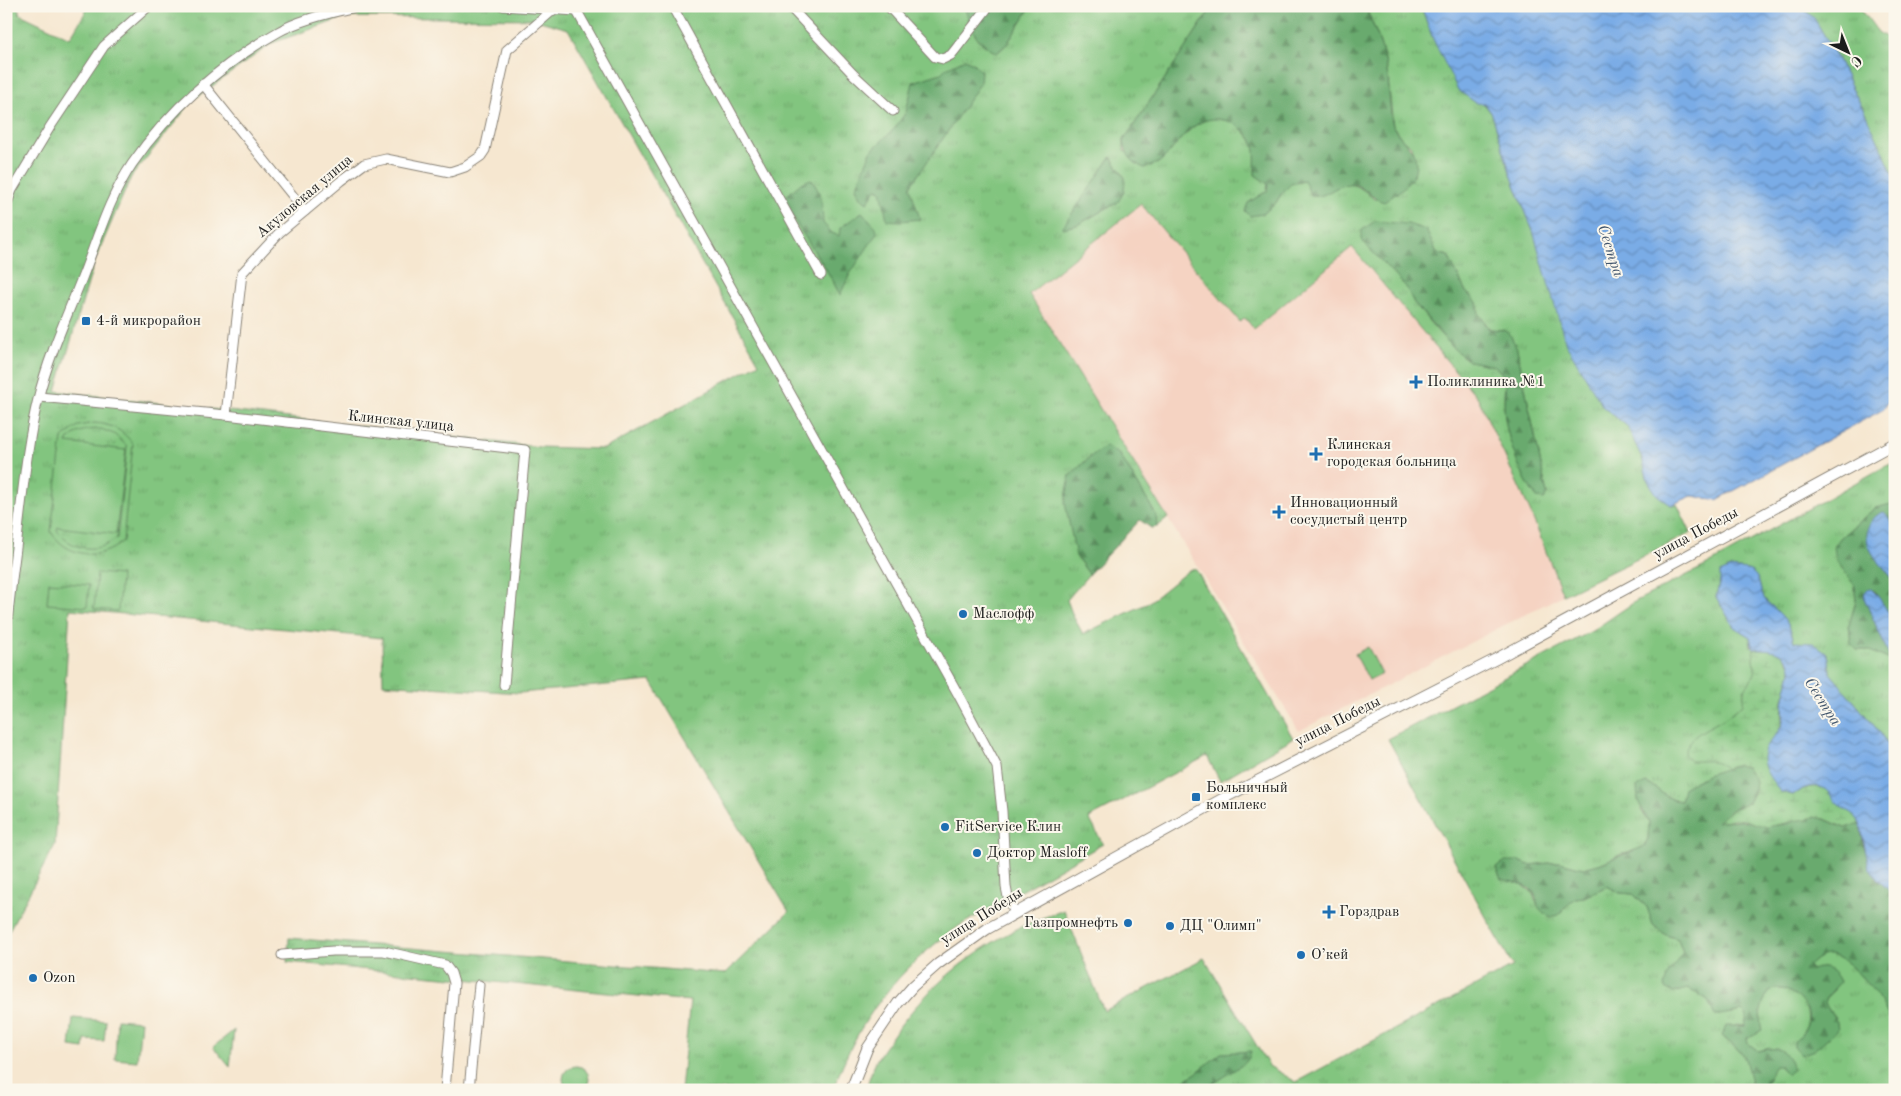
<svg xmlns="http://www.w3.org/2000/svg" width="1901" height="1096" viewBox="0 0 1901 1096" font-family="'Old Standard TT',serif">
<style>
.built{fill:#f5d3c2}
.grass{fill:url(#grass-tufts);stroke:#4f704e;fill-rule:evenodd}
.forest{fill:url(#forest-firs);stroke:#426345}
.wetland{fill:url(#wetland-marsh);stroke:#4f704e}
.park{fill:#82c57f;stroke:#4f704e;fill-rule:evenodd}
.water{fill:url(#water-waves);stroke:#4b6481}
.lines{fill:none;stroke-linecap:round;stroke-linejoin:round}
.minor-casing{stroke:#898276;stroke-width:11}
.tertiary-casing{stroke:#898276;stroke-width:12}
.minor{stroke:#fff;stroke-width:9}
.tertiary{stroke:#fff;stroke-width:10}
.poi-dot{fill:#1f6fb2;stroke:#fbf7ec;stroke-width:2}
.labels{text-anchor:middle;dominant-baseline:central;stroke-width:4;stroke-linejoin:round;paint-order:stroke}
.street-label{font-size:15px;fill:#1c1c1c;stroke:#fbf7ec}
.poi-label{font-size:15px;fill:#1c1c1c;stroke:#fbf7ec;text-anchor:start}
.water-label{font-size:16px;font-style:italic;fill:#42566d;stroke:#fbf7ec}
</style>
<defs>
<pattern id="grass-tufts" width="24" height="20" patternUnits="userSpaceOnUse" patternTransform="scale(1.25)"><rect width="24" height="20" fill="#82c57f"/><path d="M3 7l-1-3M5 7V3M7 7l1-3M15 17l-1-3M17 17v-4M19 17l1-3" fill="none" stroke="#70a96d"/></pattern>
<pattern id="forest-firs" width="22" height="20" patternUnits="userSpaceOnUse" patternTransform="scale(1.25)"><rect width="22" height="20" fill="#69aa6e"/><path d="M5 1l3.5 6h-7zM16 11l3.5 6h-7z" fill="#568a5a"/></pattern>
<pattern id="wetland-marsh" width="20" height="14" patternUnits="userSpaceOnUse" patternTransform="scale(1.25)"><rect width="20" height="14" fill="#82c57f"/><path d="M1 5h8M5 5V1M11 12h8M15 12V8" fill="none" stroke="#70a96d"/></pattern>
<pattern id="water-waves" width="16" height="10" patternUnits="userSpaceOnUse" patternTransform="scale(1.25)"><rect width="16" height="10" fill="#7aace6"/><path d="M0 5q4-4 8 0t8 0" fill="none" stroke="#638bba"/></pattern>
</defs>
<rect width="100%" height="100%" fill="#fbf7ec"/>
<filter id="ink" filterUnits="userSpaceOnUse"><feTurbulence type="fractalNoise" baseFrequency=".02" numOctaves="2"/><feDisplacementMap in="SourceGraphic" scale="10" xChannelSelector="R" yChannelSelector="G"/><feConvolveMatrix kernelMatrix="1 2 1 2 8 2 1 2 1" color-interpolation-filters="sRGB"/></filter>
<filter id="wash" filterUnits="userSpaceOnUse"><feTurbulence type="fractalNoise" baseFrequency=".0096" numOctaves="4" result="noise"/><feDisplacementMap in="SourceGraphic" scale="20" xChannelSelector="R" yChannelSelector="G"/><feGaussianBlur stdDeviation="1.12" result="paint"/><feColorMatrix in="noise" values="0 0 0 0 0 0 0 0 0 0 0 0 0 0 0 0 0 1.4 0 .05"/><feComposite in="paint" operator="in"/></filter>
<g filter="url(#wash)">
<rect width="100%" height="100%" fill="#f6e7d0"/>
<path class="built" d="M1141,204L1240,322L1245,318L1254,329L1351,247L1478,398L1530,511L1563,595L1299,731L1029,294Z"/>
<g class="grass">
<path d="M6,6H18L20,14L70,38L89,6H568L576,10L581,6H964L977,39L997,53L1007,44L1031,6H1213L1124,140V151L1157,164C1179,147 1197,105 1232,122C1242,127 1251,138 1256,148C1261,160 1259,174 1268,184L1267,191L1248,203L1263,214L1275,204L1282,193L1291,183L1304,181L1321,195C1345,182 1353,179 1374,199L1392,197L1414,175L1415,159L1411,146L1402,139L1393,126L1387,69L1379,39L1365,6H1421L1433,39L1492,114L1510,172L1533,231L1549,280L1603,407L1627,426L1642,458L1648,481L1671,505L1677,504L1691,533L1563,595L1530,511L1478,398L1352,247L1254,329L1245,318L1240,322L1141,204L1029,294L1168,518L1157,527L1156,515L1120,455L1085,461L1078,469L1070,475L1076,556L1089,574L1067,600L1073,616L1083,634L1148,603L1189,570L1195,568L1293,738L1220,781L1207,756L1089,818L1103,844L959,926C899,968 857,1020 833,1090H681L690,1001L287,962L289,938L725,974L789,912L651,681L520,693L383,684L382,638L70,609L55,845L6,936ZM346,17L533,19L568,29L759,363L604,449L539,447L56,391L95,260L131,177L193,100L272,43ZM1111,157L1125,178L1118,202L1077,225L1063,228ZM1375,221L1386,223L1434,247L1437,253L1448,256L1466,292L1477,302L1479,314L1490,329L1503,330L1517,349L1547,494L1544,499L1510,441L1505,418L1504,394L1506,378L1495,366L1469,361L1455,350L1433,326L1414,303Z"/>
<path d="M1800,6H1859L1878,32L1895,43V178L1867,117L1834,52L1814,18Z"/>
<path d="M1895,462V505L1875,508L1841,537L1836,560L1855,586L1856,601L1849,625L1851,644L1857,650H1868L1892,661L1895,669V768L1890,750L1881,734L1830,673L1829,658L1826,652L1794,642C1791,627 1787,620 1775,609C1772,606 1766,602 1764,598C1759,590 1761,579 1753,573C1748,568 1737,570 1731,568L1720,580L1716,597L1734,627L1750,637L1751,647L1770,649L1763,758C1736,766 1710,774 1685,787L1682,801C1665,800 1661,790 1647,783L1641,810L1649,823L1648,839L1643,847L1634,852L1622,854L1599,864L1583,868L1560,862L1529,865L1519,861L1524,886L1532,892L1536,902L1558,915L1575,898L1584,897L1607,886L1620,893L1633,894L1647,907L1653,925L1666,935L1678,939L1683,952L1678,962L1673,993L1688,989L1707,999L1728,1014L1743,1011L1747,1016L1745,1026L1736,1025L1722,1036L1744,1055L1748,1067L1769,1080L1770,1072L1775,1065L1779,1066L1788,1075L1770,1048L1758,1051L1748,1043L1747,1038C1756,1032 1757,1024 1759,1014C1760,1006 1765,998 1768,991C1771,990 1777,988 1780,989C1805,992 1819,1022 1796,1040L1837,1022L1825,1004L1827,997L1835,989L1808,966C1813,962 1820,955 1828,954C1845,953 1877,993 1884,1007C1888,1015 1890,1021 1895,1028V1090H866C868,1082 870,1075 873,1068C877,1057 884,1048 891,1038C924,990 972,950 1025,925C1037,919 1051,915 1064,910L1104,1011L1204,958L1269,1066L1296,1082L1513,966L1388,739L1592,631L1636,601L1707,565L1882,468Z"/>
</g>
<g class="forest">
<path d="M964,6H1031L1007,44L997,53C973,41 973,30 964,6Z"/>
<path d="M1213,6H1365C1374,27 1384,49 1387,71C1389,83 1390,121 1394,128C1403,144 1422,151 1414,174C1411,184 1392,197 1384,202C1370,198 1365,187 1353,184C1342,183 1332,191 1323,195C1319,196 1315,195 1311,195L1304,181L1291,184L1282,193L1275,204L1263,214L1250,216L1245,211L1248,203L1267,191L1268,184L1255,175C1255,150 1259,141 1236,125C1230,121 1225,120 1218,119C1191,118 1181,142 1164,158C1158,164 1151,166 1144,168C1131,162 1125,154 1124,140Z"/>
<path d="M965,59L973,63L981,71L980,84L910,187L920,219L901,221L887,220C885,209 883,200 881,190L876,189L867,203L862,199L856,188L871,151L895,128L906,112L913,82L941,73L946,68Z"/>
<path d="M1111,157L1125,178L1124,192L1118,202L1077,225L1062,228Z"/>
<path d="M811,179C823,195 822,204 823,223L832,233L839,236L840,228L862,212L876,227L877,233L850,274L840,295L826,269L798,226L783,199L801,183Z"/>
<path d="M1375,221L1408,224L1426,230L1437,253L1448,256L1466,292L1477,302L1479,314L1489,329L1503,330L1510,334L1517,349L1547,494L1544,499L1537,498C1522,479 1508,442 1505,418C1503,405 1505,391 1506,378L1495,366L1469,361L1455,350L1414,303L1406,287L1361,240L1362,230Z"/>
<path d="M1106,446L1120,455L1156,515L1157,527L1151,528L1140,520L1089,574L1076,556L1065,503L1070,475C1083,465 1091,454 1106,446Z"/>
<path d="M1891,504L1895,505V531L1888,517L1871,551L1895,582V626L1874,590L1864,598L1892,661L1868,650H1857L1851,644L1849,625L1856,601L1855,586L1836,560L1834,546L1841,537L1875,508Z"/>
<path d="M1738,765L1746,767L1756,780L1754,791L1748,803L1731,810L1722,821C1741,818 1757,825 1777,825C1790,825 1802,816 1815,817C1826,818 1835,825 1845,828L1860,823L1864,848L1895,896V1028C1890,1021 1888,1015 1884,1007C1877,993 1845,953 1828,955C1820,955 1813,962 1808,967L1812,970C1824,965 1835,969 1840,982L1827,997L1825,1004L1837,1022L1838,1029L1814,1050L1801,1055L1794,1047V1042C1809,1029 1815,1013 1798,998C1794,994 1786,989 1780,989C1777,988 1771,990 1768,991C1763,1005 1757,1015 1762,1030L1747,1038L1748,1043L1758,1051C1779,1046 1786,1048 1793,1069L1788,1075L1779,1066H1775C1766,1078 1771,1088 1752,1086L1744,1055L1722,1036L1726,1026H1745L1747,1016L1742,1011L1715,1016L1707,999L1688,989L1673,993L1664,987L1667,976L1683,952L1678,939L1666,935L1653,925L1647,907L1633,894L1620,893L1607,886L1584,897L1575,898L1558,915L1551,917C1533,908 1541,904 1532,891C1526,883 1511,882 1501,879L1496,868L1505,861H1519L1529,865L1560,862L1583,868L1599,864L1643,847L1648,839L1649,823L1638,801L1637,787L1646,783C1661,789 1665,800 1681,801L1684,787L1709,774Z"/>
<path d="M1251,1051L1249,1058L1245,1063L1204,1090H1169L1196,1073L1221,1053Z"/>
</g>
<path class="wetland" d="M1753,649H1770L1779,652L1785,657L1791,666V673L1783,699L1782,723L1777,733L1766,770L1781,792L1793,795C1803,788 1813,784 1825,789L1856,816L1860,823L1845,828L1825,819L1814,817L1767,827L1744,820L1733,819L1717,822L1731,810L1748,803L1754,791L1755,780L1746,767L1738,765L1725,769C1718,757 1703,762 1690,761L1684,754C1690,732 1711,728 1728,716C1733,712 1738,708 1743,704L1744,690C1758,672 1755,672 1753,649Z"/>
<g class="park">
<path d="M94,423C111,424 123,430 133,444L123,541C101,562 67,557 51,532L62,438L78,426ZM101,429L114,434L127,446L117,538C99,554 71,551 57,530L58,527L116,534L126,450L67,443C71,431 89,429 101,429Z"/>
<path d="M97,573L121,575L118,611L94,609Z"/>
<path d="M49,582L89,585L87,607L47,604Z"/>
<path d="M1368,647L1382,674L1369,680L1355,654Z"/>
<path d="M73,1018L106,1021L104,1041L85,1040L84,1049L70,1047Z"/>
<path d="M117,1019L141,1021L137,1061L115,1059Z"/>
<path d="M234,1030L230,1067L213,1047Z"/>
<circle cx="576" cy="1079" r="13"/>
</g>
<g class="water">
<path d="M1421,6H1800L1814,18L1834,52L1867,117L1895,178V390L1884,409L1717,500L1692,496L1671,505L1657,495L1648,481L1642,458L1627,426L1603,407L1566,344L1533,231L1510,172L1492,114L1485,104L1476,103L1458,90L1433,39Z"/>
<path d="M1884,512C1901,527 1895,561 1895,582C1884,565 1858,547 1870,525C1873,518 1877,514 1884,512Z"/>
<path d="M1731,568C1737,570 1748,568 1753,573C1761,579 1759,590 1764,598C1766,602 1772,606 1775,609C1788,621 1790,626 1794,642L1813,643L1826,652L1829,658L1830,673L1881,734L1890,750L1895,768V896L1878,880L1869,868L1860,823C1853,811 1848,813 1839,805C1835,802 1832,797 1829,793C1819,781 1803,787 1793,795L1781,792C1774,783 1763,771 1763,758C1763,745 1777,736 1782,725C1785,716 1782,706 1784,698C1785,689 1790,680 1791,671C1792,651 1767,648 1753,649L1750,637L1734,627L1716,597L1720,580V573Z"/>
<path d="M1869,588C1877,591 1893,619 1895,628C1897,641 1895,656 1895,669L1864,598L1865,592Z"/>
</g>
</g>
<g filter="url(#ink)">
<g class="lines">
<g class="minor-casing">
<g id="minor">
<path d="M503,6L576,11"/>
<path d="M574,6L958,694L997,767L1002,811L1006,887L1009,902L1015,912"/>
<path d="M672,6L821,275"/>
<path d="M789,6L853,74L893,111"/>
<path d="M888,6L935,57L943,59L951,55L955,50L989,6"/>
<path d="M203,84L305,211"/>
<path d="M6,206L12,190L50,127L104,46L149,6"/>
<path d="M39,397L226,415L525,450L504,685"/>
<path d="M226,415L242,273L280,232L341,181L364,164L386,159L450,172L465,167L481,156L485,150L507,50L553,10"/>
<path d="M6,635C9,597 15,560 19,522C24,481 28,440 38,399C48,358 66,318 82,278C97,240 109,198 132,164C169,110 221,64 278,32C299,20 336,11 360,6"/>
<path d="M282,955L333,951H384L445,965L451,973L454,983L445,1090"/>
<path d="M469,1090L479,985"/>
</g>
</g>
<g class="tertiary-casing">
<path id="tertiary" d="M851,1090L867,1049L898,1003L913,986L938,964L987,929L1224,798L1496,659L1895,443"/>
</g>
<use href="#minor" class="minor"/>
<use href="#tertiary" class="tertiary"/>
</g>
</g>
<g class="poi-dot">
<rect x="81" y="316" width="10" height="10" rx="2.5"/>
<path d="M1413.5 374.5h5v5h5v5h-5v5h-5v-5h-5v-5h5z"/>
<path d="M1313.5 446.5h5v5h5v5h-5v5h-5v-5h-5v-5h5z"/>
<path d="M1276.5 504.5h5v5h5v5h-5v5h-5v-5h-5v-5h5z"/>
<circle cx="963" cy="614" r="5"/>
<rect x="1191" y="792" width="10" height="10" rx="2.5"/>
<circle cx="945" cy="827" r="5"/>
<circle cx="977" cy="853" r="5"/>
<path d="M1326.5 904.5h5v5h5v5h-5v5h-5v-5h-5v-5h5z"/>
<circle cx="1128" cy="923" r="5"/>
<circle cx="1170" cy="926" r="5"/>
<circle cx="1301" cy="955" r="5"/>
<circle cx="33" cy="978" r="5"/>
</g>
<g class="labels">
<g class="street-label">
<text transform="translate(305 197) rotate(-40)">Акуловская улица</text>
<text transform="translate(401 422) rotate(6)">Клинская улица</text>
<text transform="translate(1696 534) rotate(-28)">улица Победы</text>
<text transform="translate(1338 722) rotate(-27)">улица Победы</text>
<text transform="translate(982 917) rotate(-32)">улица Победы</text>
</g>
<g class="poi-label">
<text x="96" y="321">4-й микрорайон</text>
<text x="1427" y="382">Поликлиника №1</text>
<text x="1327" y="445">Клинская<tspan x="1327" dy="17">городская больница</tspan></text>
<text x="1290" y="503">Инновационный<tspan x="1290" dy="17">сосудистый центр</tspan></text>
<text x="973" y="614">Маслофф</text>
<text x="1206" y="788">Больничный<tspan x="1206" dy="17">комплекс</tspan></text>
<text x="955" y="827">FitService Клин</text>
<text x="987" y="853">Доктор Masloff</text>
<text x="1339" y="912">Горздрав</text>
<text x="1118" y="923" text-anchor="end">Газпромнефть</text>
<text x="1180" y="926">ДЦ "Олимп"</text>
<text x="1311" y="955">О’кей</text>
<text x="43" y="978">Ozon</text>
</g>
<g class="water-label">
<text transform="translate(1610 251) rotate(72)">Сестра</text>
<text transform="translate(1822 702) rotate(57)">Сестра</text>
</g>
</g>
<rect width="1901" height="1096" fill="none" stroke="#fbf7ec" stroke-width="25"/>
<g transform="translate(1848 52) rotate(137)" stroke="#fbf7ec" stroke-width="4" paint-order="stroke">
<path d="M0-4L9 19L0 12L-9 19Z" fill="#1c1c1c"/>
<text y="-8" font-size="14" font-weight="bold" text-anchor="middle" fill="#1c1c1c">С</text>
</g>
</svg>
